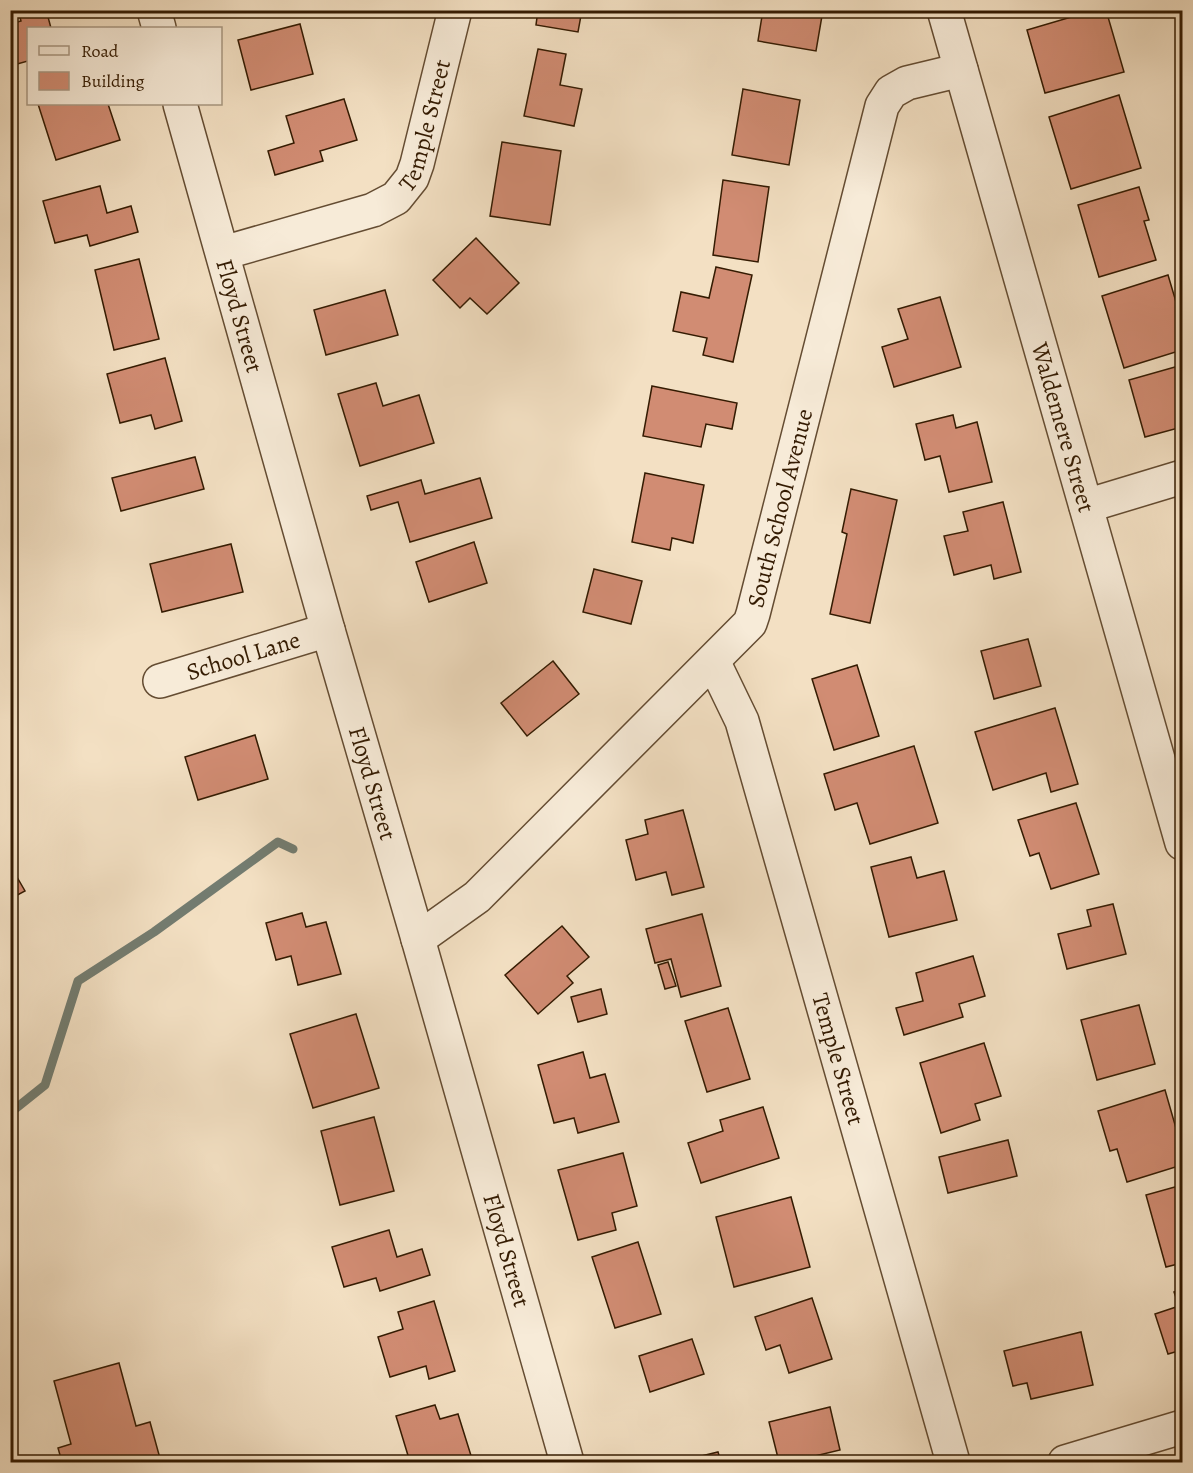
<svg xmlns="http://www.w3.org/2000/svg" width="1193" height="1473" viewBox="0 0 1193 1473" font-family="Alegreya,serif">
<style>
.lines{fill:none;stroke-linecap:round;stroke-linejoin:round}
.stream{stroke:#737c70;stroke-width:9}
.building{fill:#d18c73;stroke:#341b02;stroke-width:1.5}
.minor-casing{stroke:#644c32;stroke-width:36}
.minor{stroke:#f7ebd8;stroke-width:33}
.labels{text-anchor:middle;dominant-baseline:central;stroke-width:4.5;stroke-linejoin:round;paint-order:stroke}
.street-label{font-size:24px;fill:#341b02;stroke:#f7ebd8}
</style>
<rect width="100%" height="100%" fill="#f3e0c3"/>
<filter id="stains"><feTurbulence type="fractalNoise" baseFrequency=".00333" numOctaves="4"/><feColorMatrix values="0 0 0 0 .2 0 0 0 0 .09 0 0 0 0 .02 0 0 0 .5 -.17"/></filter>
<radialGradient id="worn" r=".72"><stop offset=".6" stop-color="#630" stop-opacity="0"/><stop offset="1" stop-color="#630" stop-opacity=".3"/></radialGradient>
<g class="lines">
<path class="stream" d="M10,1113L45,1085L78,981L154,932L278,842L293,849"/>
</g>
<g class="building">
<path d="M18,10H72L48,17L51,28H28V61L10,66V24L21,21Z"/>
<path d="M228,10H248L229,16Z"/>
<path d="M538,10H582L578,32L536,25Z"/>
<path d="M763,10H823L816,51L758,41Z"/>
<path d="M1095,10H1106L1124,72L1045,93L1027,30Z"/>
<path d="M300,24L313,74L251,90L238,40Z"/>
<path d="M538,49L566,54L560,85L582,89L574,126L524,116Z"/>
<path d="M743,89L800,100L789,165L732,155Z"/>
<path d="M1119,95L1141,168L1071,189L1049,117Z"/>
<path d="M344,99L357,140L320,151L323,161L275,175L268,151L294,143L286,116Z"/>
<path d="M38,104H108L120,140L56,160Z"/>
<path d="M502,142L561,151L550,225L490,216Z"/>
<path d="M723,180L769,187L758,262L713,255Z"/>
<path d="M100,186L107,213L131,206L138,232L90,246L87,235L55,243L43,201Z"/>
<path d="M1139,187L1149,220L1144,221L1156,260L1099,277L1078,205Z"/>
<path d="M476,238L519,283L487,314L470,298L460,308L433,280Z"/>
<path d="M139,259L159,339L114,350L95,270Z"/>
<path d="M716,267L752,275L733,362L703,355L707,338L673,331L681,292L709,298Z"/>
<path d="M1168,275L1182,322V350L1124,368L1102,296Z"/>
<path d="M385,290L398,335L326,355L314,310Z"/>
<path d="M940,297L961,367L894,387L882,347L908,339L898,309Z"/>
<path d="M165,358L182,421L155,429L151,415L120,423L107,374Z"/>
<path d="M1182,365V427L1145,437L1129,380Z"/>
<path d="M376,383L383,406L419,395L434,443L360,466L338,394Z"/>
<path d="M652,386L737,403L732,429L706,424L701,447L643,436Z"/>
<path d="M953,415L956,428L977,422L992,482L949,492L940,456L925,460L916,424Z"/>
<path d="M195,457L204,489L121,511L112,478Z"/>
<path d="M645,473L704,485L693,543L672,538L670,550L632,542Z"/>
<path d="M480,478L492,518L410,542L398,502L371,510L367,496L421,480L425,494Z"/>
<path d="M851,489L897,500L870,623L830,614L847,534L842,532Z"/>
<path d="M1003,502L1021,572L994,579L991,565L954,575L944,536L968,531L963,512Z"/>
<path d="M474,542L487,583L429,602L416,562Z"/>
<path d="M231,544L243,592L162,612L150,564Z"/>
<path d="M594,569L642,581L631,624L583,612Z"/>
<path d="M1028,639L1041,686L994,699L981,651Z"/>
<path d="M553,661L579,694L527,736L501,703Z"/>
<path d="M857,665L879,736L834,750L812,679Z"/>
<path d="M1055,708L1078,784L1051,792L1046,773L993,790L975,732Z"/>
<path d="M255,735L268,779L198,800L185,757Z"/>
<path d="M914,746L938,823L870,844L857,803L835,810L824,774Z"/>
<path d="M1076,803L1099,874L1051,889L1039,853L1030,856L1018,820Z"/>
<path d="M683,810L704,887L672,895L666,872L636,880L626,840L648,834L645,820Z"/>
<path d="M911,857L917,878L944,871L957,920L889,937L871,867Z"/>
<path d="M10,865L25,891L10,899Z"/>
<path d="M1113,904L1126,954L1067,969L1058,934L1091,926L1087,910Z"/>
<path d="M302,913L306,927L326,922L341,974L298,985L291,956L276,960L266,923Z"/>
<path d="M702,914L721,986L681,997L671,959L655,963L646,929Z"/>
<path d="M562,926L589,957L567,976L573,983L538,1014L505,975Z"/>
<path d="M973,956L985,996L959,1004L963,1017L904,1035L896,1008L923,1001L916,973Z"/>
<path d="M668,962L676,986L665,989L658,965Z"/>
<path d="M601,989L607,1014L578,1022L571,997Z"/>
<path d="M1139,1005L1155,1064L1097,1080L1081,1020Z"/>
<path d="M728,1008L750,1079L707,1092L685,1021Z"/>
<path d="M356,1014L379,1088L313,1108L290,1034Z"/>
<path d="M984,1043L1001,1096L975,1104L980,1120L941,1133L920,1063Z"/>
<path d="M583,1052L590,1078L605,1074L619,1122L578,1133L574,1118L554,1123L538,1065Z"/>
<path d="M1165,1090L1182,1149V1165L1127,1182L1117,1149L1110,1151L1098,1111Z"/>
<path d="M763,1107L779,1158L701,1183L688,1143L723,1131L720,1120Z"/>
<path d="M374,1117L394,1191L340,1205L321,1131Z"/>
<path d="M1008,1140L1017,1176L948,1193L939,1157Z"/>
<path d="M623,1153L637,1206L612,1213L616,1230L578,1240L558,1170Z"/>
<path d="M1182,1185V1263L1166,1267L1146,1195Z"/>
<path d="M791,1197L810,1267L734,1287L716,1217Z"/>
<path d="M389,1230L397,1257L422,1249L430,1275L380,1291L376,1278L344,1287L332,1247Z"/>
<path d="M638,1242L661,1314L615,1328L592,1257Z"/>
<path d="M1182,1289V1350L1168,1354L1155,1314L1179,1306L1174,1292Z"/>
<path d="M812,1298L832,1359L789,1373L780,1345L766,1350L755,1317Z"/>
<path d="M434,1301L455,1371L429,1379L426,1366L390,1377L378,1337L403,1329L398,1312Z"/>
<path d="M1081,1332L1093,1385L1031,1399L1027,1383L1013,1386L1004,1351Z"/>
<path d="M692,1339L704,1374L650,1392L639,1356Z"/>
<path d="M119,1363L136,1426L150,1422L161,1462H62L58,1448L71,1444L54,1381Z"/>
<path d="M435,1405L440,1419L458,1414L473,1462H428L427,1458L410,1462L396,1416Z"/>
<path d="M830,1407L840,1450L790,1462H779L769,1422Z"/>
<path d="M718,1452L721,1462H677Z"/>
</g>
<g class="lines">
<g class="minor-casing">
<g id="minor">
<path d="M154,10L159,28"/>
<path id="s1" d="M944,10L1182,843"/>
<path id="s2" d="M180,104L328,630L418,939L567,1462"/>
<path id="s3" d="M223,253L373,210L396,198L412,178L417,164L455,10"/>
<path d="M1086,506L1182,477"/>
<path id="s4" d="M713,661L742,721L953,1462"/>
<path id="s5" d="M160,681L328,630"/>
<path id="s6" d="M418,939L477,897L750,623L753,614L882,106L891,92L907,83L961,70"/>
<path d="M1065,1462L1182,1427"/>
</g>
</g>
<use href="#minor" class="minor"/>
</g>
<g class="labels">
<g class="street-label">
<text stroke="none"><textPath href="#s3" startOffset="262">Temple Street</textPath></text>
<text stroke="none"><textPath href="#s2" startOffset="220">Floyd Street</textPath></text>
<text stroke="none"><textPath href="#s1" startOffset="434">Waldemere Street</textPath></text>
<text stroke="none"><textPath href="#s6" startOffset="578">South School Avenue</textPath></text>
<text stroke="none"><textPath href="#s5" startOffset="87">School Lane</textPath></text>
<text stroke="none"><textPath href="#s2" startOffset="706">Floyd Street</textPath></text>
<text stroke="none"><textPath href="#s4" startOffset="418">Temple Street</textPath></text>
<text stroke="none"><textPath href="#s2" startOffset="1192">Floyd Street</textPath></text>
</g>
</g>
<rect width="1193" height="1473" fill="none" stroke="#f3e0c3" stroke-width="36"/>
<rect x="12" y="12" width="1169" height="1449" fill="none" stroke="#341b02" stroke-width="3"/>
<rect x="18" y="18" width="1157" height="1437" fill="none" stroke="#341b02" stroke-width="1.5"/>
<rect x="27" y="27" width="195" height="78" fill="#f7ebd8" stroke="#a99882" stroke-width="1.5"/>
<rect x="39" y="46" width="30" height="9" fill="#f7ebd8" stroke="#a99882" stroke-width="1.5"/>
<text x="81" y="57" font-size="18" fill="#341b02">Road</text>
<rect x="39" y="72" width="30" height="18" fill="#d18c73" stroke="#a99882" stroke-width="1.5"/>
<text x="81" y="87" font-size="18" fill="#341b02">Building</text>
<rect width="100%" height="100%" filter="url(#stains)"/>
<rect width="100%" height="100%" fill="url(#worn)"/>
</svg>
